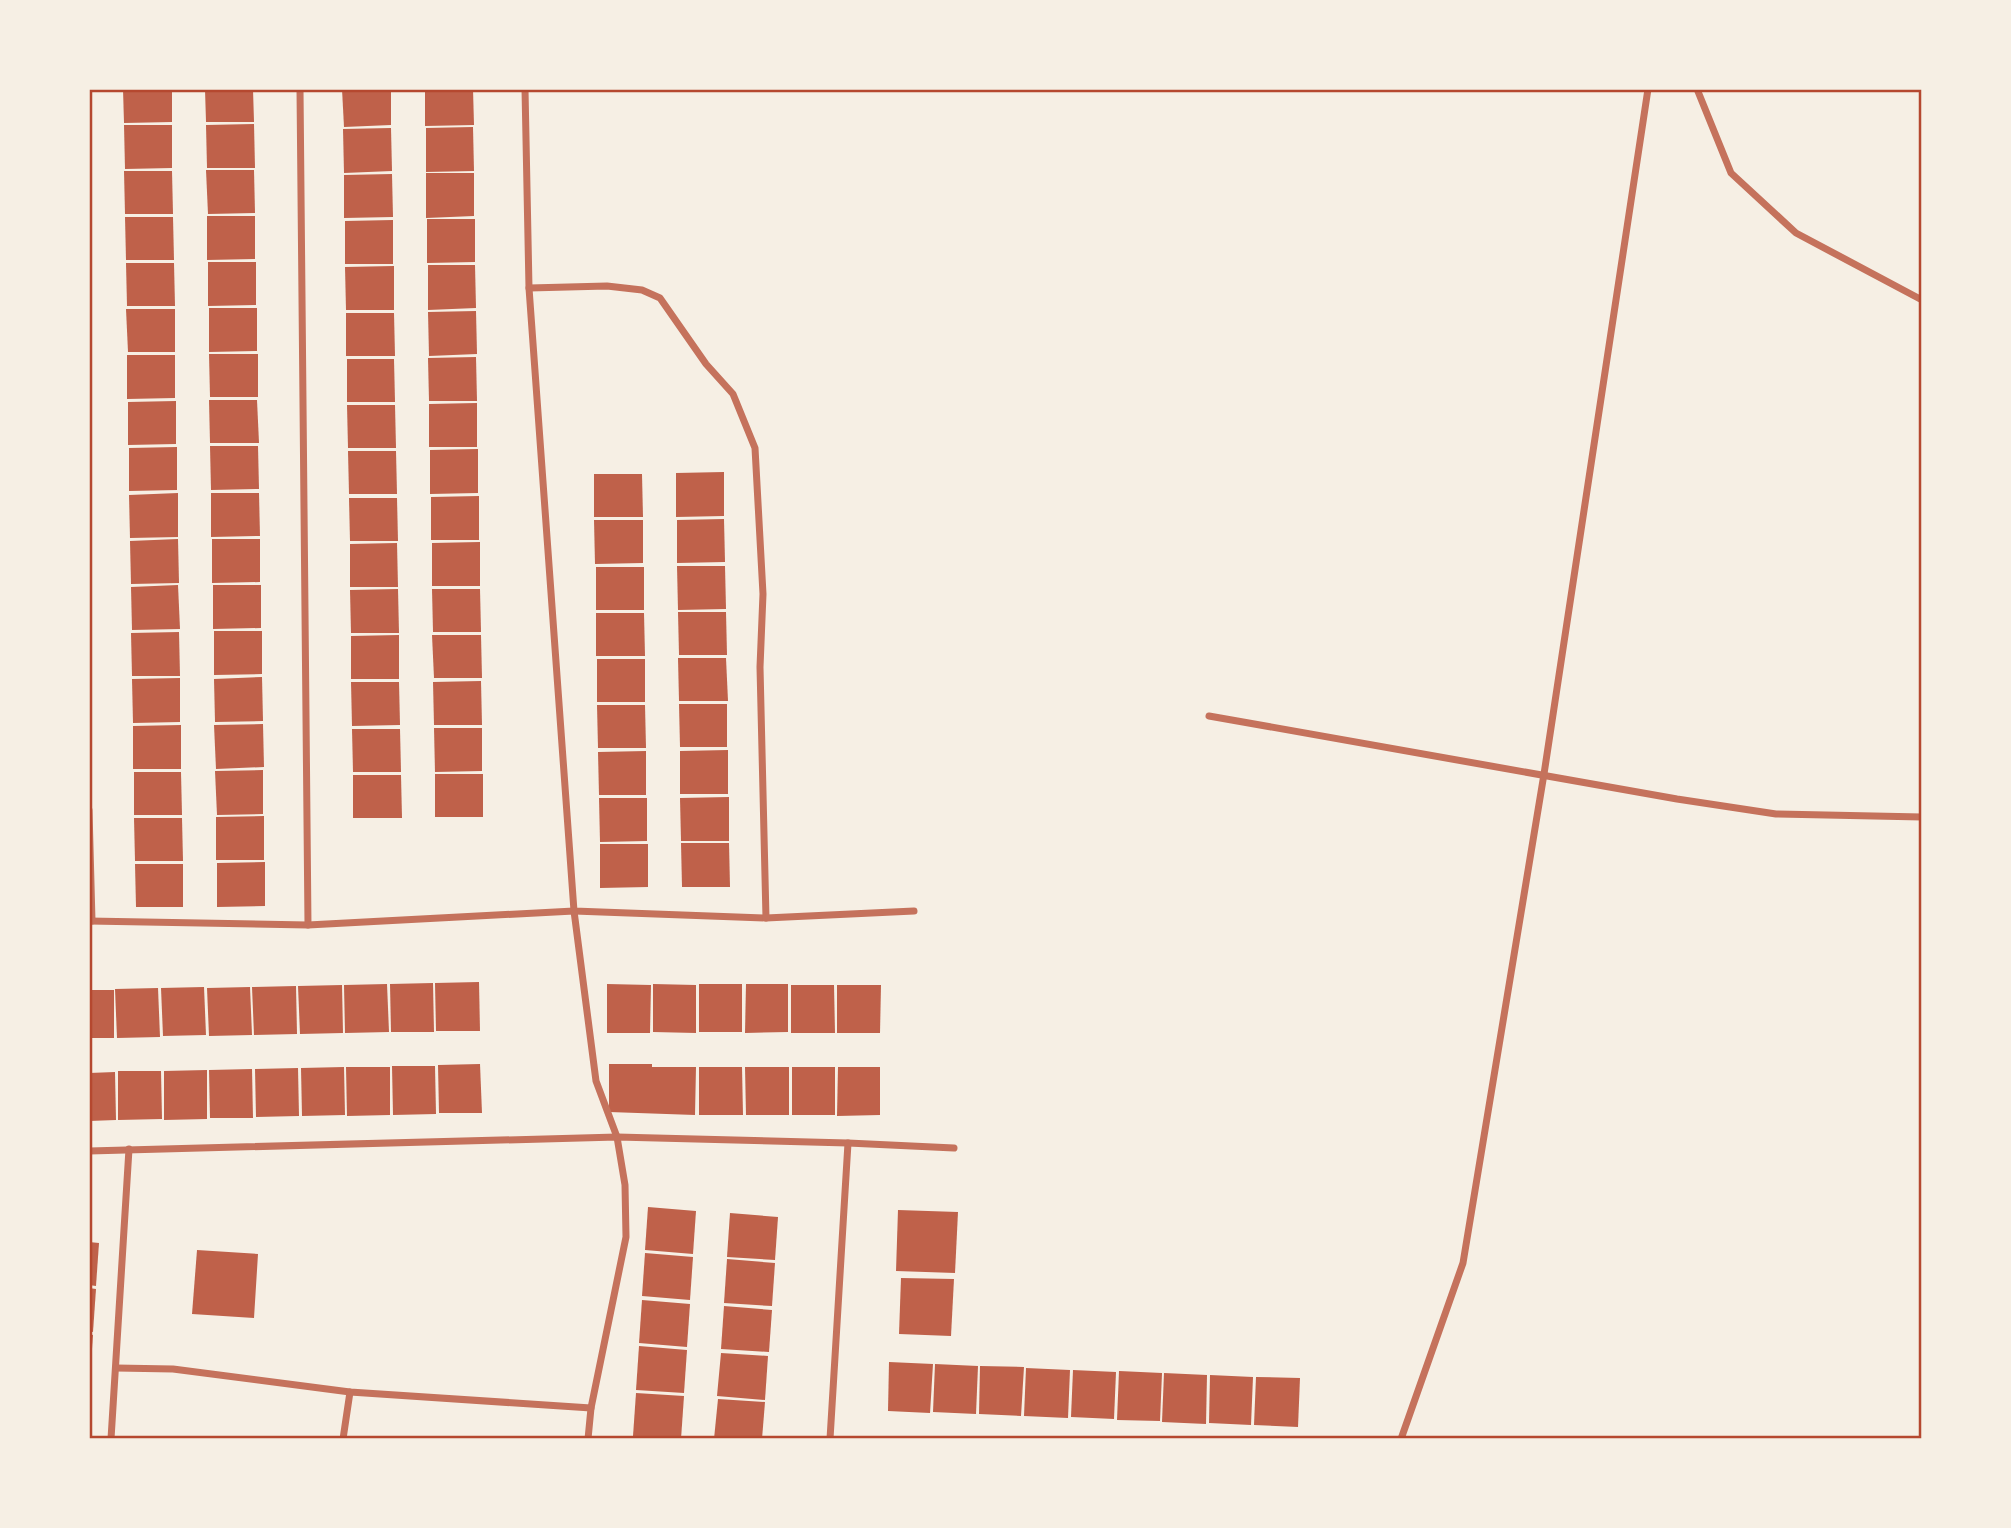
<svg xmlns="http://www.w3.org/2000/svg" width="2011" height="1528" viewBox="0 0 2011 1528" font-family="Merriweather,serif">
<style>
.building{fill:#bf614a}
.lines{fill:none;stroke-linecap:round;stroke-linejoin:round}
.minor{stroke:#c5725c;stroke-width:7}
.neatline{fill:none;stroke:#b5482f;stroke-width:2.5}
</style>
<rect width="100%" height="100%" fill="#f6efe4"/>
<g class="building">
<path d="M123,89H172V122L124,123Z"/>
<path d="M205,89H253L254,122H206Z"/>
<path d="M342,89H391V125L344,127Z"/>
<path d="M425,89H473L474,125L425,126Z"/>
<path d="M254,124L255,168H207L206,125Z"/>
<path d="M124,125H172V168L125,169Z"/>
<path d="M473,127L474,171L426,172V128Z"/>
<path d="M391,128L392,171L344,173L343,129Z"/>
<path d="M206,170H254L255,213L208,214Z"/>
<path d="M124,171H172L173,214H125Z"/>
<path d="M426,173H474V216L426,218Z"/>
<path d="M392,174L393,217L344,218V175Z"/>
<path d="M207,216H255V259L207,260Z"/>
<path d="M125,217H173L174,260H126Z"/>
<path d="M427,219H475V262L427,263Z"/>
<path d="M393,220V264H345V221Z"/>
<path d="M208,262H256V305L208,306Z"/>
<path d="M126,263H174L175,306H127Z"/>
<path d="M428,265H475L476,308L428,310Z"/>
<path d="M394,266V310H346L345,267Z"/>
<path d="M209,308H257V351L209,352Z"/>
<path d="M126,309H175V352H128Z"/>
<path d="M476,311L477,354L429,356L428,312Z"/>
<path d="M346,313H394L395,356H346Z"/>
<path d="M209,354H258V397H210Z"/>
<path d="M127,355H175V398L127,399Z"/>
<path d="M476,357L477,401H429L428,358Z"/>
<path d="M347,359H394L395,402H347Z"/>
<path d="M209,400H257L259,443H210Z"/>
<path d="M176,401V444L128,445V402Z"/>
<path d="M477,403V447H429V404Z"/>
<path d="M347,405H395L396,448H348Z"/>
<path d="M210,446H258L259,489L211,490Z"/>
<path d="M177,447V490L129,491V448Z"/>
<path d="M478,449V493L430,494V450Z"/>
<path d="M348,451H396L397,494H349Z"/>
<path d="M724,472V516L676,517V473Z"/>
<path d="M594,474H642L643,517H594Z"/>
<path d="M178,493V537L130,538L129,495Z"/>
<path d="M211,493H259L260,536L211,537Z"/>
<path d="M479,496V540H431V497Z"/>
<path d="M349,498H397L398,541H350Z"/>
<path d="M724,519L725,562L677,563V520Z"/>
<path d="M594,520H643V563L595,564Z"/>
<path d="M178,539L179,583L131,584L130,541Z"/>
<path d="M212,539H260V582L212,583Z"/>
<path d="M480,542V586H432V543Z"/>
<path d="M397,543L398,587H350V544Z"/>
<path d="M677,566H725L726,609L678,610Z"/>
<rect x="596" y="567" width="48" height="43"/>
<path d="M178,585L180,629L132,630L131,587Z"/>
<path d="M213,585H261V628L213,629Z"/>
<path d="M398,589L399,633H351L350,590Z"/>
<path d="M432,589H480L481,632H433Z"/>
<path d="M678,612H726L727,655H679Z"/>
<path d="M596,613H644L645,656H596Z"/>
<path d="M214,631H262V674L214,675Z"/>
<path d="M179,632L180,676H132L131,633Z"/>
<path d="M399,635V679H351V636Z"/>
<path d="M432,635H481L482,678H434Z"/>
<path d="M678,658H726L728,701H679Z"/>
<rect x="597" y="659" width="48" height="43"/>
<path d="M262,677L263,721L215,722L214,679Z"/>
<path d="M180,678V722L133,723L132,679Z"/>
<path d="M481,681L482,725H434L433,682Z"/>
<path d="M351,682H399L400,725L352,726Z"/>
<path d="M679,704H727V747H680Z"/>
<path d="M597,705H645L646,748H598Z"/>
<path d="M263,724L264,767L216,769L214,725Z"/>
<path d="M181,725V769H133V726Z"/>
<path d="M434,728H482V771L435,772Z"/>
<path d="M352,729H400L401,772H353Z"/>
<path d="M728,750V794H680V751Z"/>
<path d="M646,751V795H599L598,752Z"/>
<path d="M263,770V814L217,815L215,771Z"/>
<path d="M134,772H181L182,815H134Z"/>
<rect x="435" y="774" width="48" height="43"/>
<path d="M353,775H401L402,818H353Z"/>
<path d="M729,797V841H681L680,798Z"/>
<path d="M599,798H647V841L600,842Z"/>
<path d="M264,816V860H216V817Z"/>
<path d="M134,818H182L183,861H135Z"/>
<path d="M681,843H729L730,887H682Z"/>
<path d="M600,844H648V887L600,888Z"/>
<path d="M265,862V906L217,907V863Z"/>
<path d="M135,864H183V907H136Z"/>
<path d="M479,982L480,1031H436L435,983Z"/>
<path d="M433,983L434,1032H391L390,984Z"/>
<path d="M387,984L389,1032L345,1033L344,985Z"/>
<path d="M607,984L651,985L650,1033H607Z"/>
<path d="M653,984L696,985V1033L653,1032Z"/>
<rect x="699" y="984" width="43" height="48"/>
<path d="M746,984H788V1032L745,1033Z"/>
<path d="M342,985L343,1033L300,1034L298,986Z"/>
<path d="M791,985H834L835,1033H791Z"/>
<path d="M837,985H881L880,1033H837Z"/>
<path d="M296,986L297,1034L254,1035L252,987Z"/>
<path d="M204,987L206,1035L163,1036L161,988Z"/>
<path d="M250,987L252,1035L209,1036L207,988Z"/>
<path d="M158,988L160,1037L117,1038L115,989Z"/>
<rect x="89" y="990" width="25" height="48"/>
<path d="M480,1064L482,1113H439L438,1065Z"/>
<path d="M609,1064H652V1067H696L695,1115L609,1112Z"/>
<path d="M392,1066H435L436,1114L393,1115Z"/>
<path d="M344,1067L345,1115L302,1116L301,1068Z"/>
<path d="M346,1067H390V1115L347,1116Z"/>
<path d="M699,1067H742L743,1115H699Z"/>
<path d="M745,1067H789V1115H746Z"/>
<rect x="792" y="1067" width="43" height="48"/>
<path d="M838,1067H880V1115L837,1116Z"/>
<path d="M298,1068L299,1116L256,1117L255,1069Z"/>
<path d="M252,1069L253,1118H210L209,1070Z"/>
<path d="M207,1070V1119L164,1120V1071Z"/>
<path d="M118,1071H161L162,1119L118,1120Z"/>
<path d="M115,1072L116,1120L89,1121V1073Z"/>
<path d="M648,1207L696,1211L693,1254L645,1250Z"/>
<path d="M898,1210L958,1212L955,1273L896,1271Z"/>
<path d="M730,1213L778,1217L775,1260L727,1257Z"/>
<path d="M89,1242L99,1243L96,1286L89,1285Z"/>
<path d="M197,1250L258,1254L254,1318L192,1314Z"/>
<path d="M645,1253L693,1257L690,1300L642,1296Z"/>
<path d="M727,1259L775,1263L772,1306L724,1303Z"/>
<path d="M901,1278L954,1279L951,1336L899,1334Z"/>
<path d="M89,1288L96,1289L93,1332L89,1331Z"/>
<path d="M642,1300L690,1304L687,1347L639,1343Z"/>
<path d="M724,1306L772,1310L769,1352L721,1349Z"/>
<path d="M89,1334L93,1335L91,1362H89Z"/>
<path d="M639,1346L687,1350L684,1393L636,1390Z"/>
<path d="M721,1353L768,1356L765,1400L717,1396Z"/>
<path d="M889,1362L933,1364L930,1413L888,1411Z"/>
<path d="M935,1364L978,1366L976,1414L933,1412Z"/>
<path d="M980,1366L1024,1367L1021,1416L979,1414Z"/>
<path d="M1026,1368L1070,1370L1068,1418L1024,1416Z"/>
<path d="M1073,1370L1116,1372L1114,1419L1071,1417Z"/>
<path d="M1119,1371L1162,1373L1160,1421L1117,1420Z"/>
<path d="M1164,1373L1207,1375L1206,1424L1162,1422Z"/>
<path d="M1210,1375L1253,1377L1251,1425L1209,1423Z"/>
<path d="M1256,1377L1300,1378L1298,1427L1254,1425Z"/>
<path d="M636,1393L684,1396L681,1439L633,1436Z"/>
<path d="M718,1399L765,1402L762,1439H714Z"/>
</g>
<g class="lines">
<g class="minor">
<path d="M300,89L308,925"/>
<path d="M525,89L529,288L574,911L766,918L914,911"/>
<path d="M1697,89L1731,173L1796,233L1922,300"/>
<path d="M529,288L607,286L642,290L660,298L706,364L733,394L755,448L763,594L760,667L766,918"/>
<path d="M1209,716L1677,799L1776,814L1922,817"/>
<path d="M89,810L92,921"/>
<path d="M89,921L308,925L574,911L596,1081L617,1137L625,1185L626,1237L591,1408L588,1439"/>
<path d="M89,1151L617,1137L848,1143L954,1148"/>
<path d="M116,1368L173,1369L350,1392L591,1408"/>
<path d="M111,1439L129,1149"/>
<path d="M343,1439L350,1392"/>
<path d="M830,1439L848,1143"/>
<path d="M1401,1439L1463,1263L1544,774L1648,89"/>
</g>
</g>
<rect width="2011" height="1528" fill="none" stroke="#f6efe4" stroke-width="182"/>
<rect x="91" y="91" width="1829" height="1346" class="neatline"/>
</svg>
